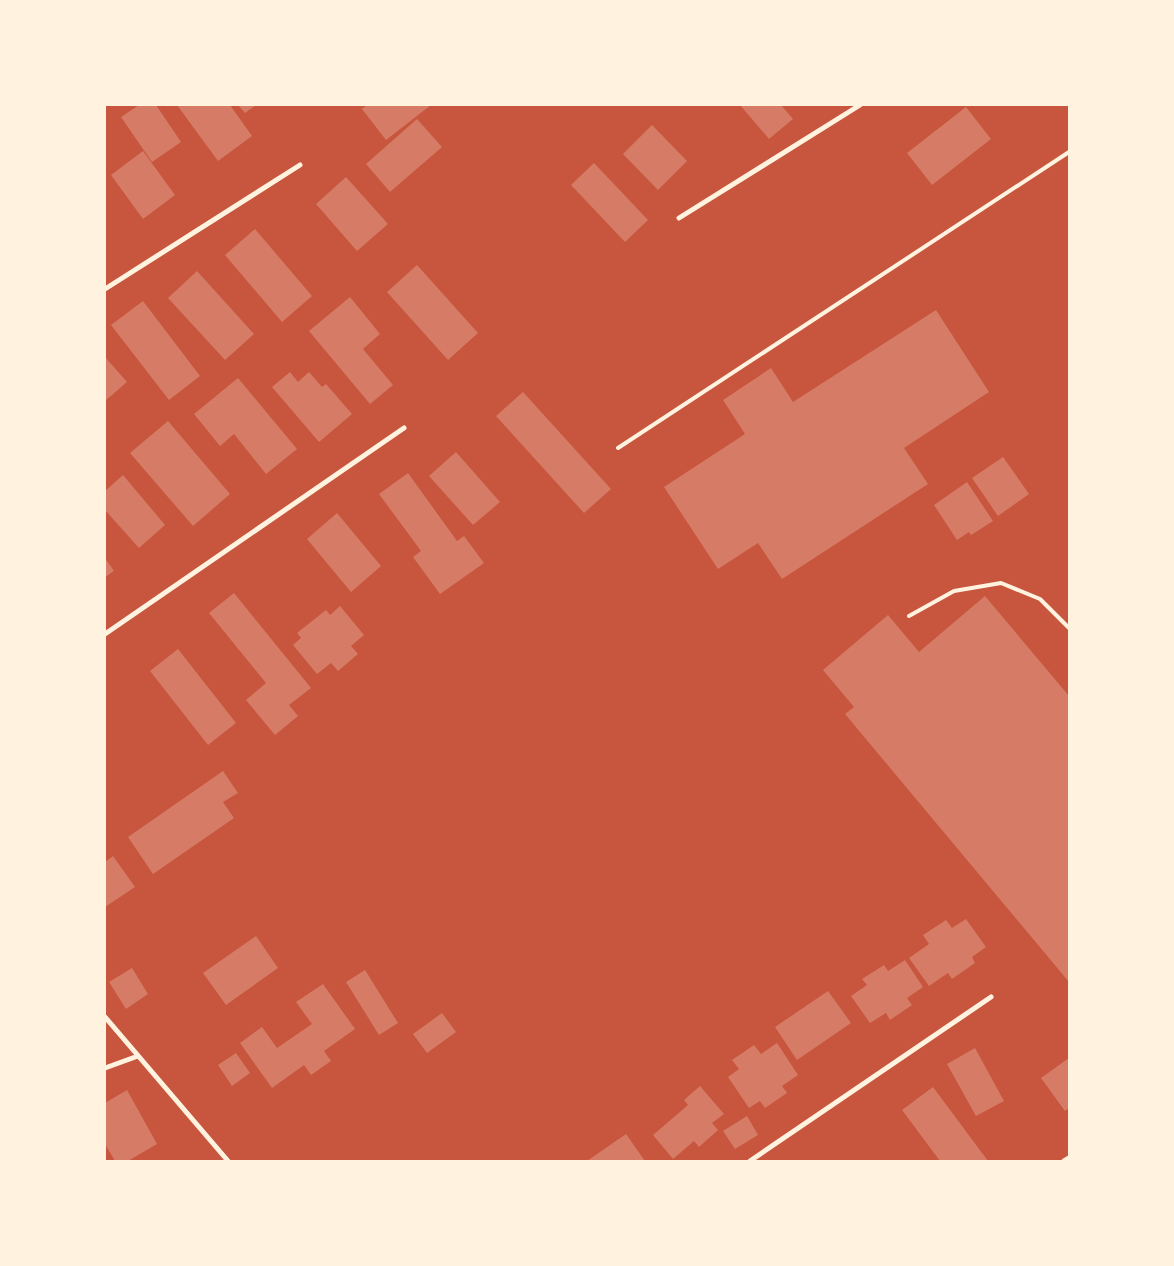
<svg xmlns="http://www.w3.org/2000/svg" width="1174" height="1266" viewBox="0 0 1174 1266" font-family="Georgia,serif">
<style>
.building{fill:#d67c66}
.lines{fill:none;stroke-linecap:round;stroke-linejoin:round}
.service{stroke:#fff3e0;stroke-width:4}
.minor{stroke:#fff3e0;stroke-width:5}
</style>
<rect width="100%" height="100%" fill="#c8553d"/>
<g class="building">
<path d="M139,105H156L181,142L152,162L121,117Z"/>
<path d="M177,105H230L252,136L218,161Z"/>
<path d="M238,105H256L245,113Z"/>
<path d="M367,105H431L386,140L362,109Z"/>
<path d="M740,105H781L793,119L769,139Z"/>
<path d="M966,107L991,139L932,185L907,153Z"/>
<path d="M417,119L442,147L390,192L366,164Z"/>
<path d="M652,125L687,161L658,190L623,154Z"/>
<path d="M143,151L175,195L143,219L111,175Z"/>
<path d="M594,163L648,220L625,242L571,185Z"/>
<path d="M346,177L388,224L357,251L316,204Z"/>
<path d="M255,229L312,296L282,322L225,255Z"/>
<path d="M417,265L478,333L448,360L387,292Z"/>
<path d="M197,271L254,334L225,360L168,298Z"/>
<path d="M350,297L380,334L363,349L393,385L370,404L309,331Z"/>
<path d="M143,301L200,376L169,400L111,325Z"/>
<path d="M936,310L989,392L904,448L928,484L782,579L758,543L718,569L664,487L745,434L723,400L771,368L793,402Z"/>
<path d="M105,357L127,382L105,401Z"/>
<path d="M290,372L298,382L309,372L322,387L326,384L352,414L319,442L272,387Z"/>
<path d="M238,378L297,449L266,474L234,434L220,446L194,414Z"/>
<path d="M523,392L611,489L584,513L496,416Z"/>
<path d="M168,421L230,494L193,526L130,453Z"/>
<path d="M456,452L500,502L473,525L429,476Z"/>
<path d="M1003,457L1029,494L998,516L972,478Z"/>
<path d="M408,473L457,541L464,536L484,563L440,594L413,557L421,551L379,494Z"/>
<path d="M123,475L165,525L139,548L105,510V491Z"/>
<path d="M967,482L993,521L971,535L969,532L957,540L934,505Z"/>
<path d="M337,513L381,566L351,592L307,539Z"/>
<path d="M105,558L114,571L105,577Z"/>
<path d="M234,593L311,688L289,705L298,716L275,735L246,700L266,683L209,613Z"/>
<path d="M985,596L1069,696V982L845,714L854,707L823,670L888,615L919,652Z"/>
<path d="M340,606L364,635L351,646L358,654L338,671L331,663L317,674L293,645L301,638L297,633L326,610L330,615Z"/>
<path d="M178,649L236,723L208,745L150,671Z"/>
<path d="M223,771L238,793L223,802L234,818L153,874L128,837Z"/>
<path d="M113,856L135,887L105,907V862Z"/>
<path d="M966,919L986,947L972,957L975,963L952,979L948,973L929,986L909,958L929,944L923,935L946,920L952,928Z"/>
<path d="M256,936L278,968L226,1005L203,973Z"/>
<path d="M905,960L923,987L907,998L912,1005L890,1020L886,1013L870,1023L851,996L867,985L862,979L884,965L888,971Z"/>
<path d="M132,968L148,994L126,1009L109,982Z"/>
<path d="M365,970L398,1023L379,1035L346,982Z"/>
<path d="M323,984L355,1029L324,1051L331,1061L311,1075L304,1065L272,1088L240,1043L262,1027L277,1048L312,1024L296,1002Z"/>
<path d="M828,991L851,1023L797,1060L775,1027Z"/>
<path d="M442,1013L456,1032L427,1053L413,1034Z"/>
<path d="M777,1043L798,1075L782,1086L787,1093L765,1108L760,1101L749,1108L728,1077L739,1069L732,1060L754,1045L761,1054Z"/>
<path d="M975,1048L1004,1101L976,1116L947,1064Z"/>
<path d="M236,1053L250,1073L232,1086L218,1065Z"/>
<path d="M1069,1058V1108L1065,1111L1041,1078Z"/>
<path d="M700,1086L724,1114L712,1123L718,1130L699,1147L694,1141L673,1159L653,1135L688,1105L684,1100Z"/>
<path d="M933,1087L988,1161H940L902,1110Z"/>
<path d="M127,1090L157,1144L128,1161H115L105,1144V1103Z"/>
<path d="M747,1116L758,1135L735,1149L723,1131Z"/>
<path d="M626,1134L645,1161H587Z"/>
</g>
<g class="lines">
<g class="service">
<path d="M618,448L1069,152"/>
<path d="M909,616L954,591L1001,583L1040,599L1069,628"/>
</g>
<g class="minor">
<path d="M679,218L860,105"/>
<path d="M105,289L300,165"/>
<path d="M105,634L404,428"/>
<path d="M105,1017L228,1161"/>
<path d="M105,1068L138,1056"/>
<path d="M750,1161L991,997"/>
<path d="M1064,1161L1069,1158"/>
</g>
</g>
<rect width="1174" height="1266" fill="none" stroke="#fff3e0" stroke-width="212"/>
</svg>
